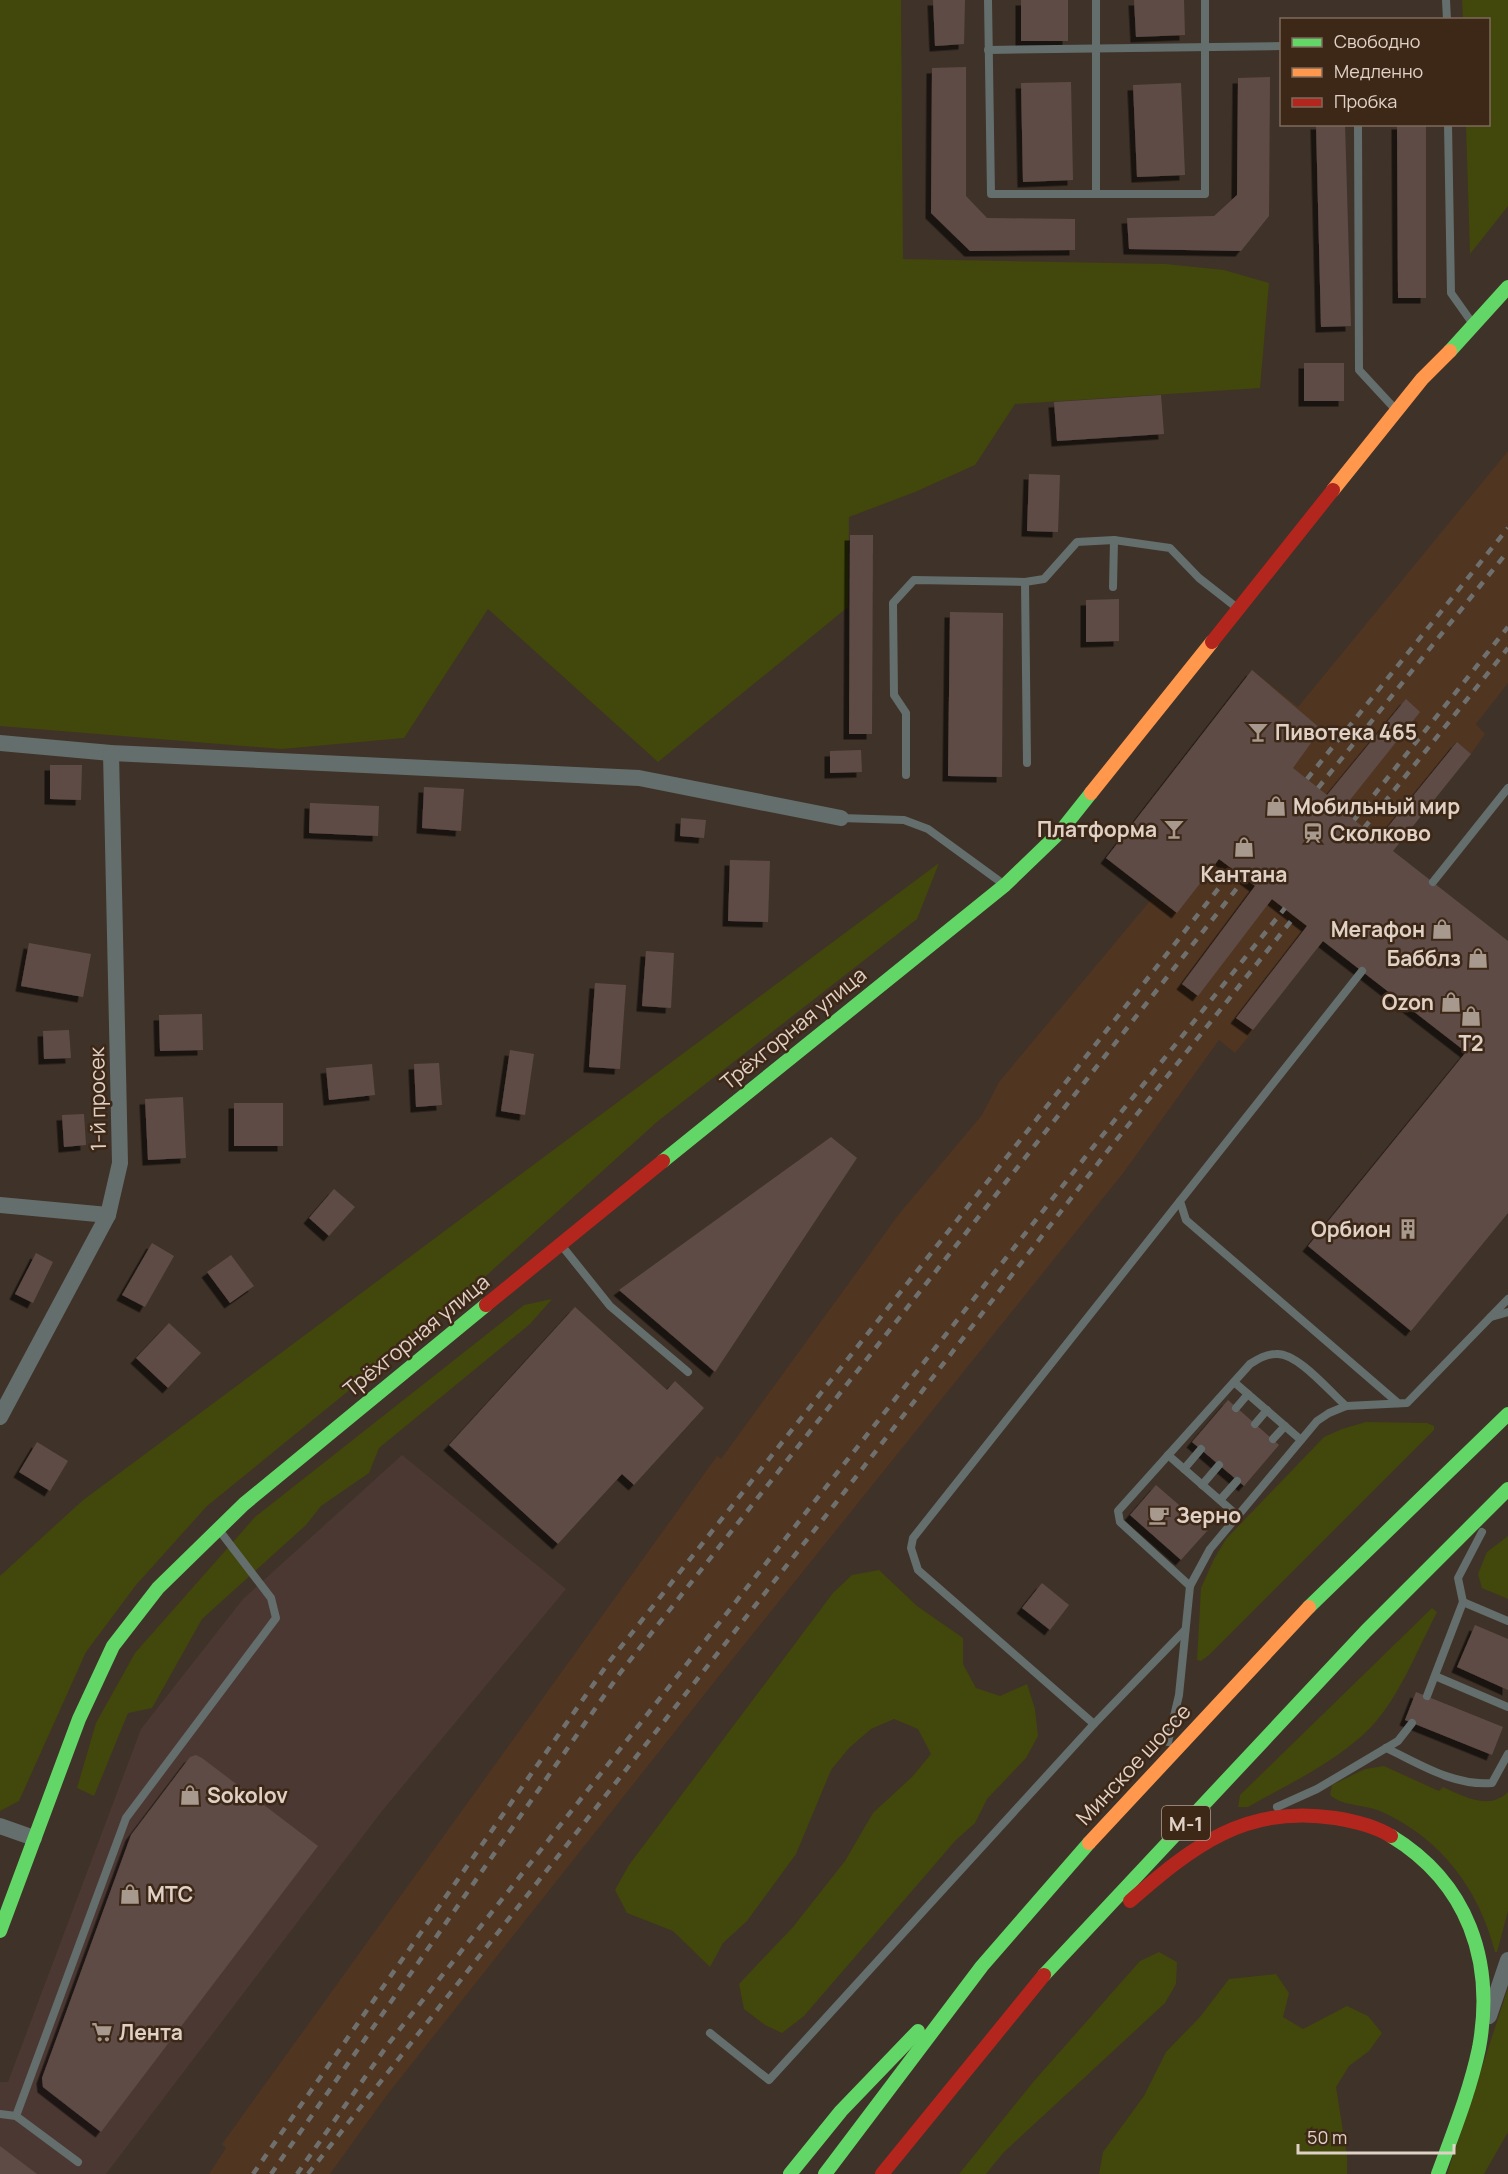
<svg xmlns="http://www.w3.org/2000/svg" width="1508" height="2174" viewBox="0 0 1508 2174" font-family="Manrope,sans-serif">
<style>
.commercial{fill:#4b3832}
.built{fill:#503521}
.green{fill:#42470b}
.building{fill:#5e4b45;filter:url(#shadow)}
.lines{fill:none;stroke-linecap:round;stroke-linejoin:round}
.lane{stroke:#646e6c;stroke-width:8}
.street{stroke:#646e6c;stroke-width:16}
.fast{stroke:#63d668;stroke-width:14}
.slow{stroke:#ff974d;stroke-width:14}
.jam{stroke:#b3261e;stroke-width:14}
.rail{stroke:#6f706d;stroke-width:4.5;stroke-dasharray:8 8;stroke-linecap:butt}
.labels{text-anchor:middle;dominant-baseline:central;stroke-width:5;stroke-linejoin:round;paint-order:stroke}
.shield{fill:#3d2716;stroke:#af9e91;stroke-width:1.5}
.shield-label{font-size:20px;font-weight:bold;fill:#e0d1c6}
.poi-label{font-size:21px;font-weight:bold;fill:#e0d1c6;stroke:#3d2716;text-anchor:start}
.street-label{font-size:21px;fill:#e0d1c6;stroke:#3d2716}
</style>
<defs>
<filter id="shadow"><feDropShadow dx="-5.5" dy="5.5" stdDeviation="0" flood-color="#0009"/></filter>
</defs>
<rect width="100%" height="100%" fill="#3f3228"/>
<path class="commercial" d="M402,1455L566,1589L382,1811L106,2174H0V2082H8L141,1729L243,1599Z"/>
<path class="built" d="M1508,451V683L1476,724L1485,734L1471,754L1456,742L1237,1017L1253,1031L1235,1053L1219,1040L1124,1172L723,1671L387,2095L330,2174H209L226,2148L222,2144L717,1456L721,1459L899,1214L982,1115L999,1082L1154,896L1106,858L1252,670L1298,707Z"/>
<g class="green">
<path d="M0,0H901L903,259L1166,264L1224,270L1269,283L1260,388L1015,404L975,465L915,492L849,517L848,607L658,762L488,609L404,738L282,749L0,726Z"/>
<path d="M1462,0H1508V206L1470,254L1466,125L1488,124V20L1463,19Z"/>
<path d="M939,863L917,919L658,1121L448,1310L207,1506L136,1585L86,1652L19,1801L0,1811V1576L82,1501Z"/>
<path d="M552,1299L530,1324L379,1448L369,1473L321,1506L306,1525L202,1619L152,1708L128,1713L94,1796L77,1788L96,1723L135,1653L255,1517L524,1305Z"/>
<path d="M1366,1422L1427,1423L1434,1426V1430L1209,1655L1201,1661L1197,1660L1201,1588L1214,1559L1226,1539L1324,1437L1342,1429Z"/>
<path d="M1508,1536V1599L1482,1588L1478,1574L1487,1552Z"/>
<path d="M879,1570L917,1606L963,1638V1664L976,1688L1000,1696L1027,1684L1035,1709L1038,1736L1026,1758L987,1799L975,1823L955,1841L804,2016L782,2033L765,2025L744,2009L739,1984L793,1927L845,1861L873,1813L913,1776L931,1754L918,1729L894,1719L871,1729L849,1748L831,1770L796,1854L747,1921L723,1943L710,1967L673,1931L627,1913L615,1890L629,1865L833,1593L852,1575Z"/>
<path d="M1432,1608L1437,1612L1435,1616C1416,1653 1399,1697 1371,1727C1337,1762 1290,1783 1248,1807H1238L1240,1795Z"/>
<path d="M1384,1766L1439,1791L1443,1787C1463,1796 1489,1811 1508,1792V1911L1497,1952H1495C1479,1890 1442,1839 1382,1812C1366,1804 1343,1807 1330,1795L1332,1785L1365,1769Z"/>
<path d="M1159,1952L1177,1962L1176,1984L1165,2003L1003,2153L986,2174H959L1034,2081L1140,1961Z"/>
<path d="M1276,1974L1289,1993L1283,2017L1303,2029L1347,2006L1368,2016L1382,2033L1369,2051L1349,2066L1336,2087L1347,2156V2174H1099L1103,2152L1144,2096L1166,2052L1200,2017L1229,1979Z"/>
<path d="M1508,1988V2132L1484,2174H1447Z"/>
</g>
<g class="building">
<path d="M933,0H965L964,44L935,46Z"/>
<rect x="1021" y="0" width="47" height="41"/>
<path d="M1134,0H1184L1185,35L1136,37Z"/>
<path d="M966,67V196L987,218L1075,219V250L970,251L931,213L932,68Z"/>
<path d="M1270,77L1269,216L1241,251L1129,249L1127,218L1214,216L1237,195L1238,78Z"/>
<path d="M1071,82L1073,180L1023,182L1021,83Z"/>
<path d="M1181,83L1185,175L1137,177L1133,85Z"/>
<path d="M1316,124H1345L1351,326L1321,327Z"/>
<path d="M1397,124H1426V298H1398Z"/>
<rect x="1304" y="363" width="40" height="38"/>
<path d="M1161,395L1164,434L1057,441L1054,402Z"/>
<path d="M1029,474L1060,475L1058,532L1027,531Z"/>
<path d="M850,535H873L872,734H849Z"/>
<path d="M1119,599V641L1086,642V600Z"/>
<path d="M950,612L1003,613L1002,777L948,776Z"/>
<path d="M1252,670L1321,729L1293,768L1327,795L1406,699L1420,712L1342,810L1378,839L1457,742L1471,754L1393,851L1508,941V1213L1411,1331L1308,1246L1466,1052L1323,941L1253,1030L1236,1018L1307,926L1272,899L1198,996L1182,984L1255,886L1219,859L1177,913L1106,858Z"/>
<path d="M861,750L862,772L830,773V751Z"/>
<path d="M50,765H82L81,800L50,799Z"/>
<path d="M424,787L464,789L461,831L422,828Z"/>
<path d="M310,803L379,806L378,836L309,833Z"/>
<path d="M681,818L706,820L704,838L680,836Z"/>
<path d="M730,860L770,861L768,922L728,921Z"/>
<path d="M29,943L91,954L83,997L21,986Z"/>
<path d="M646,951L674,953L671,1008L642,1006Z"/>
<path d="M595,983L626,985L620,1069L589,1067Z"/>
<path d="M202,1014L203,1050L160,1051L159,1015Z"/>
<path d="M69,1030L71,1058L44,1059L43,1031Z"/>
<path d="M510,1050L534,1054L525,1115L501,1111Z"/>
<path d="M439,1063L442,1105L416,1107L414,1064Z"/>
<path d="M372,1064L375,1095L329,1100L326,1068Z"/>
<path d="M183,1097L186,1158L148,1160L145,1099Z"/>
<rect x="234" y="1103" width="49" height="43"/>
<path d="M84,1114L86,1145L64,1147L62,1115Z"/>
<path d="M831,1137L857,1158L715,1372L619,1290Z"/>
<path d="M334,1189L355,1207L329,1236L309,1218Z"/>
<path d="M152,1243L174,1256L145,1307L122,1295Z"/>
<path d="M36,1253L53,1262L33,1303L15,1294Z"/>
<path d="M231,1255L254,1286L230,1303L207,1272Z"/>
<path d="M575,1307L667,1390L675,1381L704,1408L634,1485L622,1474L558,1544L449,1445Z"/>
<path d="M169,1323L201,1353L168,1388L136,1358Z"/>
<path d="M1228,1400L1279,1445L1244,1486L1192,1442Z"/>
<path d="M37,1442L68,1461L50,1491L19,1472Z"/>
<path d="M1156,1485L1208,1530L1181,1560L1130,1515Z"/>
<path d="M1042,1583L1069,1605L1050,1630L1022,1608Z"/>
<path d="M1475,1625L1508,1639V1690L1457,1667Z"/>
<path d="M1416,1692L1503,1727L1492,1755L1405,1720Z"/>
<path d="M196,1755L202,1758L318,1846L101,2132L43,2087L42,2078L131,1835L190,1757Z"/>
<path d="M0,2146L37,2174H0Z"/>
</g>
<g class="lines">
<g class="lane">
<path d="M988,0L991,194H1205V0"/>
<path d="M1446,0L1447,20"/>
<path d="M988,50L1282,46"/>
<path d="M1358,124L1359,370L1396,410"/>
<path d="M1448,124L1451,293L1473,324"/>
<path d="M1096,194V0"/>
<path d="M1113,587L1114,540"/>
<path d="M1027,763L1025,582L1044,579L1077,542L1114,540L1170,548L1199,578L1236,607"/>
<path d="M906,775V713L894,695L893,603L914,580L1025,582"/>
<path d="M841,818L904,820L928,829L1002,883"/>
<path d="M1433,882L1508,788"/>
<path d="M1362,971L1180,1201L1186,1220L1398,1403"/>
<path d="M1180,1201L913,1538L911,1548L918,1570L1094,1724L1185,1630"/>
<path d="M562,1246L610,1306L688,1372"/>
<path d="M1491,1317L1508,1312"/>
<path d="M1234,1382L1301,1440"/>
<path d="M1236,1408L1248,1394"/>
<path d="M1255,1424L1267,1410"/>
<path d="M1273,1439L1285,1426"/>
<path d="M1168,1455L1238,1516"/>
<path d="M1184,1469L1201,1449"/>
<path d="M1202,1485L1219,1465"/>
<path d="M1220,1500L1237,1481"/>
<path d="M1190,1586L1120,1522L1118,1511L1250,1364C1258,1359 1266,1354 1276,1354C1297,1352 1330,1392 1346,1406"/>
<path d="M1463,1602L1508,1621"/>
<path d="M1435,1676L1508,1707"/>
<path d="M1427,1696L1463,1602L1458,1578L1482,1532"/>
<path d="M1168,1742L1179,1695L1190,1586L1210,1549L1317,1421L1329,1413L1346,1406L1407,1403L1508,1299"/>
<path d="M1386,1748C1420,1764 1453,1786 1492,1783L1508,1754"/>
<path d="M1277,1807L1317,1789L1398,1741L1412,1723"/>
<path d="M710,2033L769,2080L1094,1724"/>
<path d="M0,2114L16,2116L78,2162"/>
<path d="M16,2116L126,1818L276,1618L271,1598L219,1530"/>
</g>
<g class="street">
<path d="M0,743L111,753L639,778L841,818"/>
<path d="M0,1205L108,1215"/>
<path d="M0,1417L108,1215L120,1163L111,753"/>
<path d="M0,1826L34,1838"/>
<path d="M1489,2016L1508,1960"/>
</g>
<g class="fast">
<path d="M1450,351L1508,287"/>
<path d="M663,1161L1005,885L1060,832L1091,793"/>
<path d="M1309,1607L1508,1414"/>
<path d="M1391,1836C1468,1883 1495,1961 1479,2048C1470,2091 1453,2133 1438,2174"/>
<path d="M0,1931L79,1719L113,1646L158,1588L244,1504L486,1305"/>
<path d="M1044,1975L1366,1631L1508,1489"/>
<path d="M790,2174L841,2111L918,2031"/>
<path d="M825,2174L982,1966L1089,1843"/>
</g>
<g class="slow">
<path d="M1333,490L1422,379L1450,351"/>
<path d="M1091,793L1212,642"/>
<path d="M1089,1843L1309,1607"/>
</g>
<g class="jam">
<path d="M1212,642L1333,490"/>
<path d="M486,1305L663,1161"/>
<path d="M1130,1901C1193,1846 1246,1804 1335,1818C1354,1821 1375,1826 1391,1836"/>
<path d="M882,2174L1044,1975"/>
</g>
<g class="rail">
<path d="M1307,779L1508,528"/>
<path d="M1318,788L1508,551"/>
<path d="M1354,820L1508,627"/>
<path d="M1364,828L1508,648"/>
<path d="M253,2174L609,1662L1233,870"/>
<path d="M271,2174L620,1673L1245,878"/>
<path d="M297,2174L389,2043L1094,1146L1285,908"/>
<path d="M308,2174L835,1504L1106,1153L1295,916"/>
</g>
</g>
<defs>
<g id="bar-bare" transform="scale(1.62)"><path d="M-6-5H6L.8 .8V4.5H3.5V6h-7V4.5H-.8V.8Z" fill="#a8998f" stroke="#3d2716" stroke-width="2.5" paint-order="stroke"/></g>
<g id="shop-bare" transform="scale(1.62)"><path d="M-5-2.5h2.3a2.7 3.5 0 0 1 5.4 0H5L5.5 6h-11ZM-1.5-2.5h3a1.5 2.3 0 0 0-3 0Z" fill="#a8998f" stroke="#3d2716" stroke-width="2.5" paint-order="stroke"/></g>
<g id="station-bare" transform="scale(1.62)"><path d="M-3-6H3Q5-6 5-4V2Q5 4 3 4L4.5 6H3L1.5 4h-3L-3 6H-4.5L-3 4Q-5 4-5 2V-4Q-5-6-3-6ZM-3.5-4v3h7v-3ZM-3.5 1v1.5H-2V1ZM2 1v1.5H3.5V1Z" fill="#a8998f" stroke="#3d2716" stroke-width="2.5" paint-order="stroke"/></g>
<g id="building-bare" transform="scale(1.62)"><path d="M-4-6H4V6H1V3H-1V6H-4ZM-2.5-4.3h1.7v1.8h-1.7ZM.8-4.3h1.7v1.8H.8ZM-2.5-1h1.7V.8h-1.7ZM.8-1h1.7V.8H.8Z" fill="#a8998f" stroke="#3d2716" stroke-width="2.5" paint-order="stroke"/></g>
<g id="cafe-bare" transform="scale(1.62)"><path d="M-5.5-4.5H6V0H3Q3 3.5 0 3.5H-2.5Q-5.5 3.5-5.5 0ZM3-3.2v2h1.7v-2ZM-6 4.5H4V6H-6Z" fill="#a8998f" stroke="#3d2716" stroke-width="2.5" paint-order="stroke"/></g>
<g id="supermarket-bare" transform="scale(1.62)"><path d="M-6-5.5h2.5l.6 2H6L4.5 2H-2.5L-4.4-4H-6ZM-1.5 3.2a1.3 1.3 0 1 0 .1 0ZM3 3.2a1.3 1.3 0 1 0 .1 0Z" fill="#a8998f" stroke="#3d2716" stroke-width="2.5" paint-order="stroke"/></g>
</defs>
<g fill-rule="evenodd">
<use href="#bar-bare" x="1258" y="732"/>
<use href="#shop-bare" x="1276" y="806"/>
<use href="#bar-bare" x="1174" y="829"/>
<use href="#station-bare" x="1313" y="833"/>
<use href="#shop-bare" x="1244" y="847"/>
<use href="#shop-bare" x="1442" y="929"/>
<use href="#shop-bare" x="1478" y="958"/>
<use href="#shop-bare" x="1451" y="1002"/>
<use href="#shop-bare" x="1471" y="1016"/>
<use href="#building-bare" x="1408" y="1229"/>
<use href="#cafe-bare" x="1159" y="1515"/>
<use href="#shop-bare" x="190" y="1795"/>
<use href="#shop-bare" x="130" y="1894"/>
<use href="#supermarket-bare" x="102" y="2032"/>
</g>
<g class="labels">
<rect class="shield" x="1162" y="1806" width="48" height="34" rx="4.5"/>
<g class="shield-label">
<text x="1186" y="1823">М-1</text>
</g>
<g class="poi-label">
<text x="1275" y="732">Пивотека 465</text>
<text x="1293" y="806">Мобильный мир</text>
<text x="1157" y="829" text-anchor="end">Платформа</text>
<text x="1330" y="833">Сколково</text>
<text x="1244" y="874" text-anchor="middle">Кантана</text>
<text x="1425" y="929" text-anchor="end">Мегафон</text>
<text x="1461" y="958" text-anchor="end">Бабблз</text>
<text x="1434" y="1002" text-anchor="end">Ozon</text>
<text x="1471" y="1043" text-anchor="middle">T2</text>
<text x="1391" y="1229" text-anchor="end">Орбион</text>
<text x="1176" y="1515">Зерно</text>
<text x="207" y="1795">Sokolov</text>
<text x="147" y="1894">МТС</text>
<text x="119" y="2032">Лента</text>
</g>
<g class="street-label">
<text transform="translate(793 1028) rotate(-39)">Трёхгорная улица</text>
<text transform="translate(97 1099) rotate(-91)">1-й просек</text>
<text transform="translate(416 1335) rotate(-39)">Трёхгорная улица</text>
<text transform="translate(1133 1764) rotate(-47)">Минское шоссе</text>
</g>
</g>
<rect x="1280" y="18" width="210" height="108" fill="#3d2716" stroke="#7e6b5c" stroke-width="1.5"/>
<rect x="1292" y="38" width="30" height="9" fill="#63d668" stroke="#7e6b5c" stroke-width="1.5"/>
<text x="1334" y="48" font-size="18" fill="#e0d1c6">Свободно</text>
<rect x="1292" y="68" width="30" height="9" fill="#ff974d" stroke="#7e6b5c" stroke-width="1.5"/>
<text x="1334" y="78" font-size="18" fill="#e0d1c6">Медленно</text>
<rect x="1292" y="98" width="30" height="9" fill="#b3261e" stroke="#7e6b5c" stroke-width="1.5"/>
<text x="1334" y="108" font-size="18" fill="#e0d1c6">Пробка</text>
<path d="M1298 2144v9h156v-9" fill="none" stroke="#e0d1c6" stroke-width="3"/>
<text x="1307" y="2144" font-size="18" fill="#e0d1c6" stroke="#3d2716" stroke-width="4.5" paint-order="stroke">50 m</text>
</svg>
